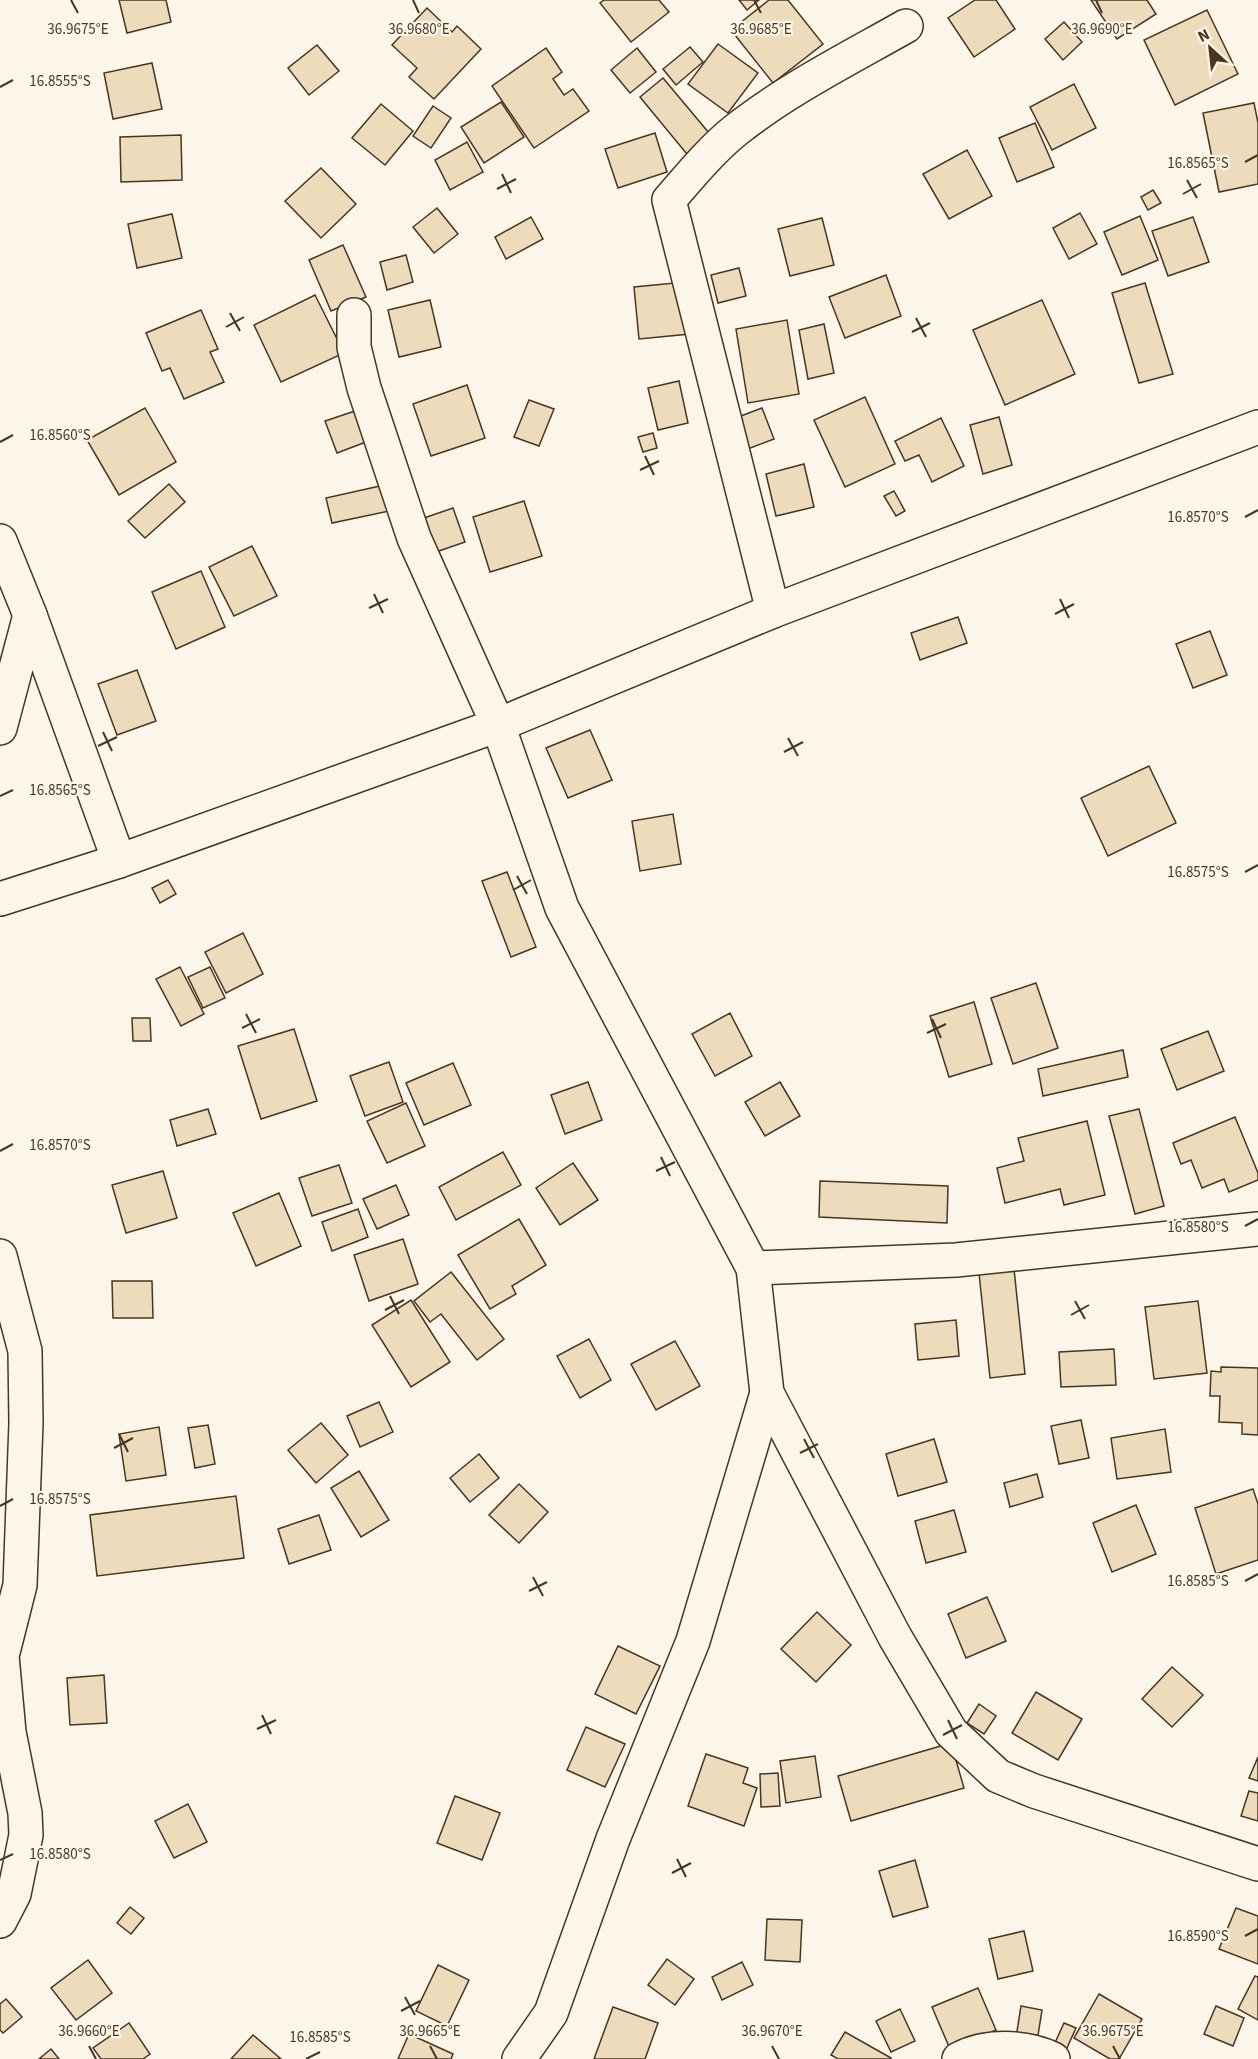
<svg xmlns="http://www.w3.org/2000/svg" width="1258" height="2059" viewBox="0 0 1258 2059" font-family="'Source Sans 3',sans-serif">
<style>
.building{fill:#ecdcbc;stroke:#4a3520;stroke-width:1.5}
.lines{fill:none;stroke-linecap:round;stroke-linejoin:round}
.minor-casing{stroke:#4a3520;stroke-width:36}
.tertiary-casing{stroke:#4a3520;stroke-width:36}
.minor{stroke:#fbf6e9;stroke-width:33}
.tertiary{stroke:#fbf6e9;stroke-width:33}
.ticks{fill:none;stroke:#4a3520;stroke-width:2}
.ticks-label{font-size:15px;text-anchor:middle;fill:#4a3520;stroke:#fbf6e9;stroke-width:4.5;stroke-linejoin:round;paint-order:stroke}
</style>
<rect width="100%" height="100%" fill="#fbf6e9"/>
<g class="building">
<path d="M119,0H166L171,22L127,33Z"/>
<path d="M604,0H659L669,12L631,42L600,3Z"/>
<path d="M739,0H759L747,10Z"/>
<path d="M769,0H788L823,44L773,83L731,30Z"/>
<path d="M975,0H996L1015,29L974,57L948,18Z"/>
<path d="M1091,0H1147L1156,14L1117,39Z"/>
<path d="M427,8L452,32L457,26L481,49L434,99L409,77L417,68L392,45Z"/>
<path d="M1207,10L1238,74L1175,105L1144,40Z"/>
<path d="M1064,22L1082,42L1063,60L1045,39Z"/>
<path d="M718,44L758,73L728,113L688,84Z"/>
<path d="M317,45L339,71L309,95L288,68Z"/>
<path d="M690,47L703,62L676,85L663,69Z"/>
<path d="M546,48L562,72L553,79L564,95L573,89L589,111L534,148L492,86Z"/>
<path d="M637,48L656,72L630,93L611,70Z"/>
<path d="M152,63L162,109L113,119L104,73Z"/>
<path d="M663,78L714,139L691,159L640,97Z"/>
<path d="M1074,84L1096,128L1052,150L1030,107Z"/>
<path d="M501,102L524,137L484,163L461,127Z"/>
<path d="M1254,103L1258,123V184L1219,192L1203,113Z"/>
<path d="M381,104L413,131L385,165L352,138Z"/>
<path d="M433,106L451,118L431,148L413,136Z"/>
<path d="M1035,123L1054,167L1017,182L999,138Z"/>
<path d="M655,133L667,172L618,188L605,149Z"/>
<path d="M181,135L182,180L121,182L120,137Z"/>
<path d="M467,142L483,172L450,190L435,160Z"/>
<path d="M967,150L992,196L949,219L923,174Z"/>
<path d="M321,168L356,204L321,238L285,201Z"/>
<path d="M1153,190L1161,203L1148,210L1141,197Z"/>
<path d="M437,208L458,234L434,253L413,227Z"/>
<path d="M1080,213L1097,244L1069,259L1053,228Z"/>
<path d="M172,214L182,258L137,268L128,224Z"/>
<path d="M1140,216L1158,260L1122,275L1104,232Z"/>
<path d="M531,217L543,239L506,259L495,237Z"/>
<path d="M1193,217L1209,262L1168,276L1152,231Z"/>
<path d="M822,218L834,265L790,276L778,229Z"/>
<path d="M343,245L366,297L331,311L309,260Z"/>
<path d="M406,255L413,282L387,290L380,262Z"/>
<path d="M739,268L746,296L718,303L711,275Z"/>
<path d="M886,275L901,316L845,338L829,297Z"/>
<path d="M685,282L690,334L639,339L634,287Z"/>
<path d="M1145,283L1173,374L1139,383L1112,293Z"/>
<path d="M315,295L344,353L281,382L254,325Z"/>
<path d="M430,300L441,347L399,357L388,310Z"/>
<path d="M1042,300L1075,374L1005,405L973,330Z"/>
<path d="M201,310L218,349L210,352L224,382L184,399L170,368L162,371L146,333Z"/>
<path d="M787,320L799,394L748,403L736,329Z"/>
<path d="M824,324L834,373L808,379L799,330Z"/>
<path d="M679,381L688,423L658,430L648,388Z"/>
<path d="M467,385L485,438L431,456L413,404Z"/>
<path d="M865,397L895,464L845,487L814,420Z"/>
<path d="M529,400L554,409L539,446L514,437Z"/>
<path d="M145,408L176,462L119,495L87,440Z"/>
<path d="M762,408L774,439L745,450L733,419Z"/>
<path d="M355,411L366,442L337,453L325,421Z"/>
<path d="M999,417L1012,465L983,474L970,425Z"/>
<path d="M941,418L964,466L932,482L919,455L905,461L895,441Z"/>
<path d="M653,433L657,448L643,452L638,437Z"/>
<path d="M804,464L814,507L776,516L766,474Z"/>
<path d="M169,484L185,502L145,538L128,521Z"/>
<path d="M389,484L394,510L332,523L326,498Z"/>
<path d="M894,491L905,511L896,516L884,496Z"/>
<path d="M524,501L542,556L490,572L473,517Z"/>
<path d="M453,508L465,542L436,552L424,518Z"/>
<path d="M252,546L277,596L234,616L209,567Z"/>
<path d="M201,571L225,627L176,649L152,592Z"/>
<path d="M958,617L967,643L920,660L911,633Z"/>
<path d="M1210,631L1227,675L1193,688L1176,644Z"/>
<path d="M137,670L156,721L117,735L98,684Z"/>
<path d="M590,730L612,780L568,798L546,748Z"/>
<path d="M1149,766L1176,823L1108,856L1081,798Z"/>
<path d="M673,814L681,864L640,871L632,821Z"/>
<path d="M507,872L536,947L511,957L482,881Z"/>
<path d="M168,880L176,894L160,903L152,888Z"/>
<path d="M243,933L263,974L226,993L205,952Z"/>
<path d="M180,967L204,1014L181,1026L156,979Z"/>
<path d="M210,967L225,998L203,1008L188,977Z"/>
<path d="M1036,983L1058,1048L1013,1064L991,998Z"/>
<path d="M974,1002L992,1064L949,1077L930,1016Z"/>
<path d="M730,1013L752,1056L715,1076L692,1034Z"/>
<path d="M132,1018H150L151,1041H133Z"/>
<path d="M294,1029L317,1101L261,1119L238,1046Z"/>
<path d="M1208,1031L1224,1071L1177,1090L1161,1049Z"/>
<path d="M1123,1050L1128,1077L1043,1096L1038,1069Z"/>
<path d="M389,1062L403,1102L365,1116L350,1076Z"/>
<path d="M453,1063L471,1105L424,1125L406,1083Z"/>
<path d="M588,1082L602,1120L565,1134L551,1095Z"/>
<path d="M780,1082L800,1116L765,1136L745,1102Z"/>
<path d="M406,1103L425,1146L387,1163L367,1121Z"/>
<path d="M208,1109L216,1134L177,1146L170,1120Z"/>
<path d="M1139,1109L1164,1206L1135,1214L1109,1116Z"/>
<path d="M1235,1117L1258,1173V1180L1229,1192L1224,1179L1202,1188L1191,1160L1181,1164L1173,1143Z"/>
<path d="M1087,1121L1105,1195L1064,1205L1060,1189L1005,1203L997,1168L1024,1161L1018,1138Z"/>
<path d="M503,1152L521,1185L456,1220L439,1187Z"/>
<path d="M573,1163L598,1200L560,1225L536,1188Z"/>
<path d="M339,1165L352,1203L312,1216L299,1178Z"/>
<path d="M163,1171L177,1218L126,1233L112,1185Z"/>
<path d="M820,1181L948,1186L947,1223L819,1217Z"/>
<path d="M396,1185L409,1215L377,1229L363,1199Z"/>
<path d="M279,1193L301,1246L256,1266L233,1213Z"/>
<path d="M358,1209L368,1237L332,1251L322,1222Z"/>
<path d="M519,1219L546,1265L512,1286L516,1294L490,1309L458,1255Z"/>
<path d="M403,1239L418,1284L369,1301L354,1255Z"/>
<path d="M1014,1269L1025,1374L990,1378L979,1273Z"/>
<path d="M451,1272L504,1339L477,1360L441,1314L430,1322L414,1301Z"/>
<path d="M112,1281H152L153,1318H113Z"/>
<path d="M411,1300L450,1362L411,1387L372,1325Z"/>
<path d="M1198,1301L1207,1373L1154,1379L1145,1307Z"/>
<path d="M956,1320L959,1356L918,1360L915,1324Z"/>
<path d="M589,1339L611,1380L580,1398L557,1356Z"/>
<path d="M675,1341L700,1386L656,1410L631,1364Z"/>
<path d="M1114,1349L1116,1385L1061,1387L1059,1352Z"/>
<path d="M1221,1367L1258,1368V1435L1242,1434V1423L1219,1422L1220,1396H1210L1211,1371L1221,1372Z"/>
<path d="M379,1402L393,1432L360,1447L347,1416Z"/>
<path d="M1081,1420L1089,1458L1059,1464L1051,1426Z"/>
<path d="M321,1423L348,1455L316,1483L288,1450Z"/>
<path d="M208,1425L215,1464L195,1468L188,1428Z"/>
<path d="M159,1427L166,1475L126,1481L119,1434Z"/>
<path d="M1165,1429L1171,1472L1117,1479L1111,1438Z"/>
<path d="M934,1439L947,1482L898,1496L886,1454Z"/>
<path d="M479,1454L499,1478L470,1502L450,1478Z"/>
<path d="M359,1471L389,1520L361,1537L331,1488Z"/>
<path d="M1037,1474L1043,1497L1010,1507L1004,1483Z"/>
<path d="M519,1484L548,1512L519,1543L489,1515Z"/>
<path d="M1253,1489L1258,1504V1560L1216,1574L1195,1508Z"/>
<path d="M236,1496L244,1558L97,1576L90,1515Z"/>
<path d="M1136,1505L1156,1554L1112,1572L1093,1523Z"/>
<path d="M954,1510L966,1552L926,1563L915,1521Z"/>
<path d="M319,1515L331,1550L289,1564L278,1529Z"/>
<path d="M987,1597L1006,1641L966,1658L948,1614Z"/>
<path d="M817,1612L851,1645L816,1682L781,1649Z"/>
<path d="M618,1646L660,1666L636,1714L595,1694Z"/>
<path d="M1172,1667L1203,1695L1172,1727L1142,1699Z"/>
<path d="M104,1675L107,1723L70,1725L67,1678Z"/>
<path d="M1036,1692L1082,1719L1058,1760L1012,1733Z"/>
<path d="M979,1704L996,1716L984,1734L967,1723Z"/>
<path d="M586,1727L625,1744L605,1787L567,1770Z"/>
<path d="M951,1743L964,1788L851,1821L838,1776Z"/>
<path d="M706,1754L748,1768L743,1783L757,1788L744,1826L688,1806Z"/>
<path d="M815,1756L821,1797L786,1803L780,1761Z"/>
<path d="M1258,1757V1781L1249,1778Z"/>
<path d="M778,1773L780,1806L761,1807L760,1774Z"/>
<path d="M1249,1791L1258,1793V1821L1241,1816Z"/>
<path d="M455,1796L500,1813L482,1860L437,1843Z"/>
<path d="M188,1804L207,1842L174,1858L155,1821Z"/>
<path d="M915,1860L928,1907L893,1917L879,1871Z"/>
<path d="M130,1907L144,1918L131,1934L117,1923Z"/>
<path d="M1236,1908L1258,1916V1964L1219,1949Z"/>
<path d="M767,1919L802,1920L800,1962L765,1960Z"/>
<path d="M1024,1931L1033,1971L998,1979L989,1939Z"/>
<path d="M667,1959L694,1979L675,2005L648,1985Z"/>
<path d="M88,1960L112,1993L76,2020L51,1988Z"/>
<path d="M742,1962L753,1985L722,2000L712,1977Z"/>
<path d="M438,1965L469,1980L447,2026L416,2011Z"/>
<path d="M1255,1976L1258,1977V2020L1238,2009Z"/>
<path d="M978,1988L996,2030L950,2049L932,2007Z"/>
<path d="M1099,1994L1142,2019L1119,2059H1110L1074,2038Z"/>
<path d="M6,1999L22,2017L3,2033L0,2030V2004Z"/>
<path d="M1021,2006L1042,2010L1036,2048L1015,2044Z"/>
<path d="M1216,2006L1244,2018L1233,2046L1204,2034Z"/>
<path d="M613,2007L658,2023L645,2059H594Z"/>
<path d="M900,2009L915,2041L891,2052L876,2021Z"/>
<path d="M129,2023L150,2054L143,2059H101L93,2048Z"/>
<path d="M1064,2023L1076,2028L1066,2050L1054,2045Z"/>
<path d="M845,2032L891,2058L890,2059H838L831,2055Z"/>
<path d="M409,2034L453,2054L451,2059H398Z"/>
<path d="M253,2035L281,2059H231Z"/>
<path d="M51,2049L59,2059H39Z"/>
</g>
<g class="lines">
<g class="minor-casing">
<g id="minor">
<path d="M354,315V347L364,388L414,538L498,725L562,908L753,1268L767,1393L895,1637L951,1732L998,1776L1034,1791L1258,1864"/>
<path d="M0,541L30,615"/>
<path d="M773,611L669,200C690,176 711,150 736,130C788,89 848,59 906,26"/>
<path d="M0,728L30,615L119,861"/>
<path d="M0,1256L25,1351L26,1423L20,1585L2,1656L9,1732L25,1813L26,1835L14,1894L0,1921"/>
<path d="M753,1268L956,1260L1258,1229"/>
<path d="M519,2059L551,2013L613,1839L693,1641L767,1393"/>
<path d="M959,2059C986,2044 1026,2046 1053,2059"/>
</g>
</g>
<g class="tertiary-casing">
<path id="tertiary" d="M0,899L119,861L498,725L773,611L1258,427"/>
</g>
<use href="#minor" class="minor"/>
<use href="#tertiary" class="tertiary"/>
</g>
<path class="ticks" d="M71,0L78,13M413,0L419,13M754,0L761,13M1096,0L1102,13M0,87L13,80M1245,162L1258,155M502,174L511,193M1187,180L1197,198M497,189L516,179M1183,194L1201,184M230,313L240,331M916,318L926,337M226,327L244,317M912,332L930,323M0,442L13,435M645,456L654,475M640,470L659,461M1245,517L1258,510M374,594L383,613M1060,599L1069,618M369,608L388,599M1055,614L1074,604M103,732L112,751M788,738L798,756M98,746L117,737M784,752L803,742M0,796L13,790M1245,872L1258,865M517,876L527,894M513,890L531,880M246,1014L256,1033M932,1019L941,1038M242,1028L260,1019M927,1033L946,1024M0,1151L13,1144M661,1157L670,1176M656,1171L675,1162M1245,1226L1258,1219M390,1296L399,1314M1075,1301L1085,1319M385,1310L404,1300M1071,1315L1089,1305M119,1434L128,1452M804,1439L814,1458M114,1448L133,1438M800,1453L818,1444M0,1506L13,1499M533,1577L543,1596M1245,1581L1258,1574M529,1591L547,1582M262,1715L271,1734M948,1720L957,1739M257,1729L276,1720M943,1735L962,1725M677,1859L686,1877M0,1860L13,1854M672,1873L691,1863M1245,1936L1258,1929M405,1997L415,2015M401,2011L420,2001M89,2046L96,2059M430,2046L437,2059M772,2046L779,2059M1113,2046L1120,2059M306,2059L320,2052"/>
<g class="ticks-label">
<text x="78" y="34">36.9675°E</text>
<text x="419" y="34">36.9680°E</text>
<text x="761" y="34">36.9685°E</text>
<text x="1102" y="34">36.9690°E</text>
<text x="60" y="86">16.8555°S</text>
<text x="1198" y="168">16.8565°S</text>
<text x="60" y="440">16.8560°S</text>
<text x="1198" y="522">16.8570°S</text>
<text x="60" y="795">16.8565°S</text>
<text x="1198" y="877">16.8575°S</text>
<text x="60" y="1150">16.8570°S</text>
<text x="1198" y="1232">16.8580°S</text>
<text x="60" y="1504">16.8575°S</text>
<text x="1198" y="1586">16.8585°S</text>
<text x="60" y="1859">16.8580°S</text>
<text x="1198" y="1941">16.8590°S</text>
<text x="89" y="2036">36.9660°E</text>
<text x="430" y="2036">36.9665°E</text>
<text x="772" y="2036">36.9670°E</text>
<text x="1113" y="2036">36.9675°E</text>
<text x="320" y="2042">16.8585°S</text>
</g>
<g transform="translate(1210 48) rotate(333)" stroke="#fbf6e9" stroke-width="4.5" paint-order="stroke">
<path d="M0-4.5L10 22L0 15L-10 22Z" fill="#4a3520"/>
<text y="-9" font-size="16" font-weight="bold" text-anchor="middle" fill="#4a3520">N</text>
</g>
</svg>
